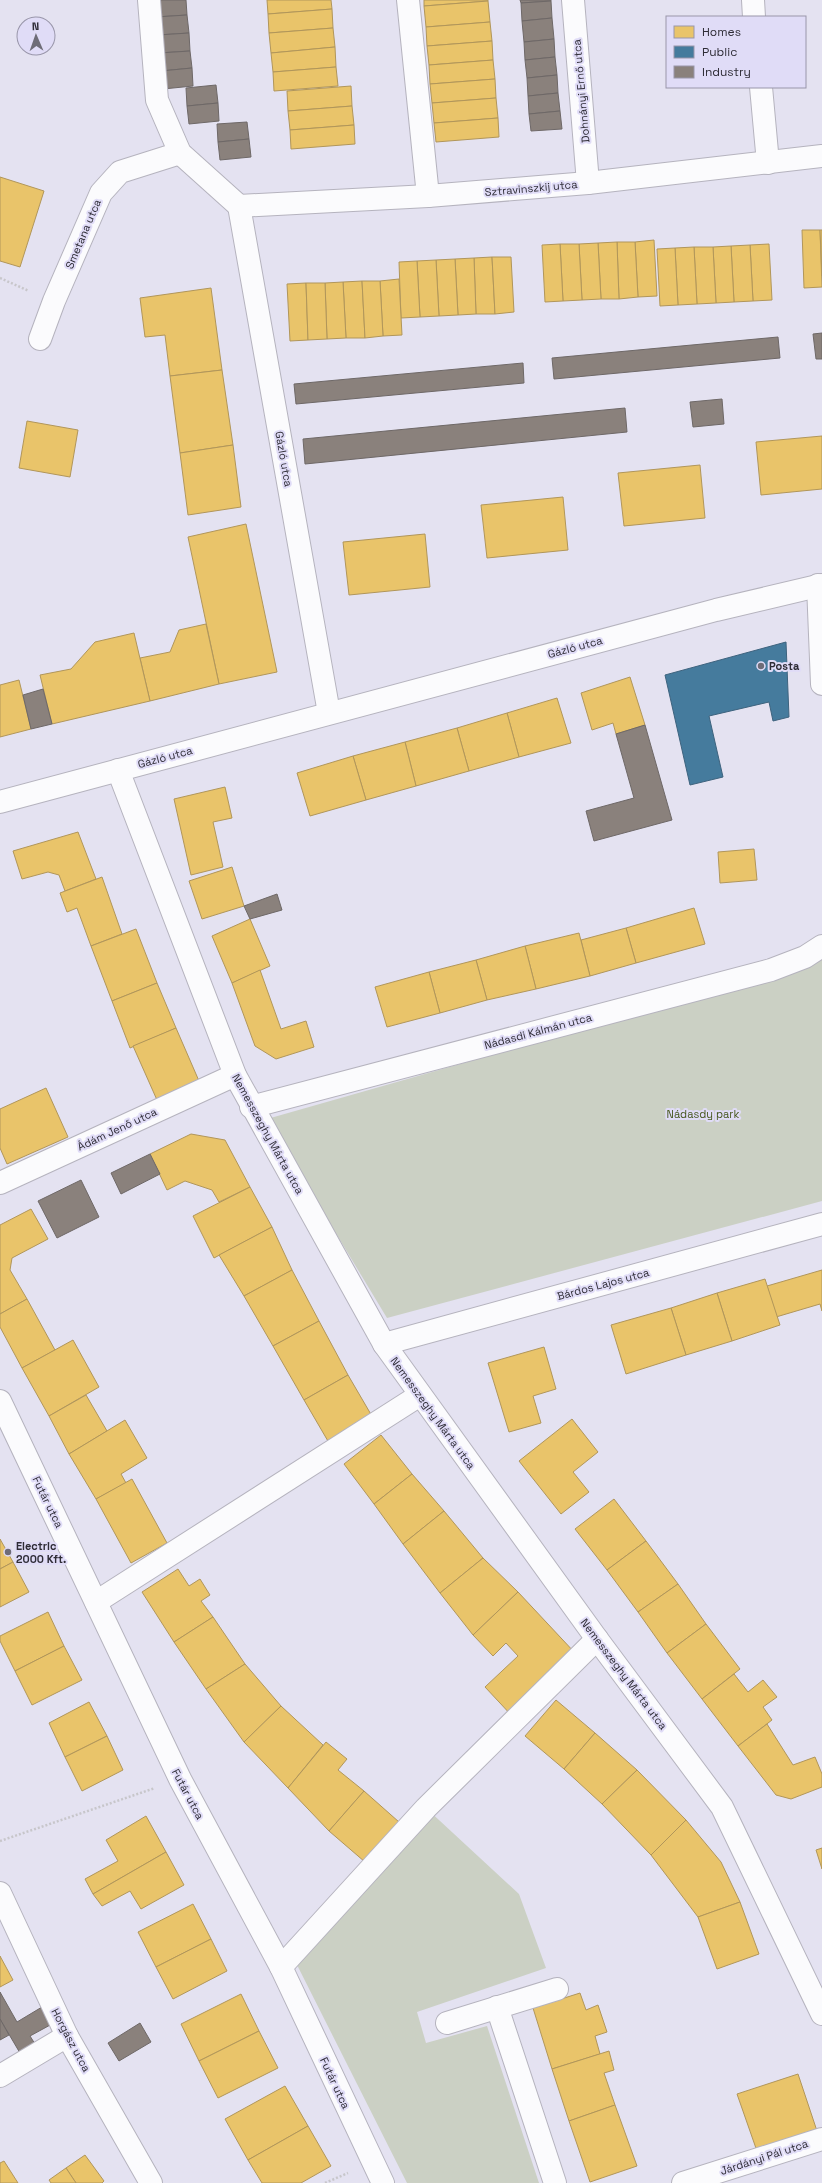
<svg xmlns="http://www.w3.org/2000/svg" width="822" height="2183" viewBox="0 0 822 2183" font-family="'Space Grotesk',sans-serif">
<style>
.green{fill:#cbd0c4}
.homes{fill:#e9c46a;stroke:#b1965a}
.public{fill:#457b9d;stroke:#3e637e}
.industry{fill:#8a817c;stroke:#6e6867}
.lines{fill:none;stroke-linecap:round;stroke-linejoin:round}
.minor-casing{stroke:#b5b3be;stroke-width:24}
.path{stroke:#c7c6ca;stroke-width:2.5;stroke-dasharray:2 2;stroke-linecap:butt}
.minor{stroke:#fbfbfd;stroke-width:22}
.poi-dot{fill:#6e6c77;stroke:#e0dcf7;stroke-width:1.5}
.labels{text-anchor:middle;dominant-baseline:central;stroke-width:4;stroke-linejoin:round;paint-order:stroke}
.street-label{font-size:11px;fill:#2e2c36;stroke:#e0dcf7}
.poi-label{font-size:11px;font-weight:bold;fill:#2e2c36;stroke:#e0dcf7;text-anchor:start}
.park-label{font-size:11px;fill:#47581e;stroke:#e0dcf7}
</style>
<rect width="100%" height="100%" fill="#e4e2f1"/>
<g class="green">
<path d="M822,955V1201L387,1318L267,1119L801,967Z"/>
<path d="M426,1808L519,1894L546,1968L417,2012L426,2043L487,2026L539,2183H407L292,1955Z"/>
</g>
<g class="homes">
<path d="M267,0H331L332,9L268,14Z"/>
<path d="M424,0H488V1L424,6Z"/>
<path d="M488,1L490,22L426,27L424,6Z"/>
<path d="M332,9L333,28L269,33L268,14Z"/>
<path d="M490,22L492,41L427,46L426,27Z"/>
<path d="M333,28L335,47L271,53L269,33Z"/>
<path d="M492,41L493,60L429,65L427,46Z"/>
<path d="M335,47L336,67L273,72L271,53Z"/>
<path d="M493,60L495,79L430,84L429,65Z"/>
<path d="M336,67L338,86L274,91L273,72Z"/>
<path d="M495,79L496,98L432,103L430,84Z"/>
<path d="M351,86L352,106L288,111L287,91Z"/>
<path d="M496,98L498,118L434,123L432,103Z"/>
<path d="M352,106L354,125L290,130L288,111Z"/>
<path d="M498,118L499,137L436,142L434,123Z"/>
<path d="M354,125L355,144L291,149L290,130Z"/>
<path d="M0,177L44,191L20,267L0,261Z"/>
<path d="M802,230H820L822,287L804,288Z"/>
<path d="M820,230H822V276Z"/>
<path d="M654,240L657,296L638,297L635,242Z"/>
<path d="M617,242H635L638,297L619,299Z"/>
<path d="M617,242L619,299H601L598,243Z"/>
<path d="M598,243L601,299L582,300L579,244Z"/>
<path d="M560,244H579L582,300L563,301Z"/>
<path d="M560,244L563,301L545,302L542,245Z"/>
<path d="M769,244L772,300L753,301L750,245Z"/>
<path d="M750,245L753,301L734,302L731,246Z"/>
<path d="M731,246L734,302L716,303L713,247Z"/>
<path d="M694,247H713L716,303L697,304Z"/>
<path d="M694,247L697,304L678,305L675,248Z"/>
<path d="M675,248L678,305L660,306L657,249Z"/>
<path d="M492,257L495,314H476L474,258Z"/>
<path d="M492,257H511L514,312L495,314Z"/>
<path d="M474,258L476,314L458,315L455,259Z"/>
<path d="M455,259L458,315L439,316L436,260Z"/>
<path d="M436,260L439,316L420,317L417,261Z"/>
<path d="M417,261L420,317L401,318L399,262Z"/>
<path d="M399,279L402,335L383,336L380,281Z"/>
<path d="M362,281L365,338H346L343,282Z"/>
<path d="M362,281H380L383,336L365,338Z"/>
<path d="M343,282L346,338L327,339L325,283Z"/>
<path d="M306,283L308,340L290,341L287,284Z"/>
<path d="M306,283H325L327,339L308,340Z"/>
<path d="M211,288L222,370L170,376L165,335L145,337L140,298Z"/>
<path d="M222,370L233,445L180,453L170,376Z"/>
<path d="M27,421L78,430L70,477L19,468Z"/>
<path d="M822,436V489L761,495L756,442Z"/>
<path d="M233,445L241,507L188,515L180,453Z"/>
<path d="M700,465L705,518L624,526L618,473Z"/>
<path d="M563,497L568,550L487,558L481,505Z"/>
<path d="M246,524L277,672L219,684L188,537Z"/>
<path d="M425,534L430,587L349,595L343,542Z"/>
<path d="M206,624L219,684L150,701L140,658L170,652L179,630Z"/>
<path d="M134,633L150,701L52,724L40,675L71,669L95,642Z"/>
<path d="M630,677L645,725L616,734L613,723L592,730L581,693Z"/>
<path d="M19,680L31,729L0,737V685Z"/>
<path d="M557,698L571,743L519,757L507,713Z"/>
<path d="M507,713L519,757L469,771L457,728Z"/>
<path d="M457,728L469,771L416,786L405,742Z"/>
<path d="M405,742L416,786L366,800L353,756Z"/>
<path d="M353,756L366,800L310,816L297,773Z"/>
<path d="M225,787L232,818L213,822L223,867L191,875L174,799Z"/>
<path d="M78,832L96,879L65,891L59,875L48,872L22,879L13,851Z"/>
<path d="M754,849L757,880L720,883L718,852Z"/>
<path d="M232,867L244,906L202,919L189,881Z"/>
<path d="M102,877L122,934L91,946L77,908L67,912L60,893Z"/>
<path d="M694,908L705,944L636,963L626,928Z"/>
<path d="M250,919L270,966L232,983L212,936Z"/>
<path d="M626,928L636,963L590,976L581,940Z"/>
<path d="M136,929L157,983L112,1001L91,946Z"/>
<path d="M579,933L590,976L536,989L525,946Z"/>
<path d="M525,946L536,989L487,1000L476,960Z"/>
<path d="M476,960L487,1000L440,1013L429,972Z"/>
<path d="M260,970L281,1029L306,1021L314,1047L276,1059L255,1046L232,983Z"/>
<path d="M429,972L440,1013L387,1027L375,987Z"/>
<path d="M157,983L176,1028L130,1048L112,1001Z"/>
<path d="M176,1028L199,1081L157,1100L133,1046Z"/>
<path d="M46,1088L68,1137L7,1164L0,1148V1109Z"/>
<path d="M191,1134L225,1140L250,1187L219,1202L212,1190L185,1181L167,1190L150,1154Z"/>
<path d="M250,1187L272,1227L214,1258L193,1216Z"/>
<path d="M31,1209L48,1239L12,1258L10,1270L27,1299L0,1314V1225Z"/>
<path d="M272,1227L292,1270L244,1296L219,1255Z"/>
<path d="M292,1270L319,1321L273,1346L244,1296Z"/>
<path d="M822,1270V1311L820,1304L776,1317L767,1286Z"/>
<path d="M765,1279L780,1325L732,1341L717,1293Z"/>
<path d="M717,1293L732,1341L686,1355L671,1308Z"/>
<path d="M27,1299L55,1350L22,1368L0,1327V1314Z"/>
<path d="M671,1308L686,1355L626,1374L611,1325Z"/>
<path d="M319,1321L348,1375L304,1400L273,1346Z"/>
<path d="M73,1340L99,1387L49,1416L22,1368Z"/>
<path d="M544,1347L556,1389L533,1396L541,1423L509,1432L488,1363Z"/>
<path d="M348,1375L376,1423L332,1448L304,1400Z"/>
<path d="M86,1395L107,1431L69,1454L49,1416Z"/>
<path d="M572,1419L598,1452L573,1472L589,1492L561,1514L519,1461Z"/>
<path d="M125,1420L147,1458L121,1474L126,1483L96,1499L69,1454Z"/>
<path d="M381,1435L412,1474L374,1504L344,1464Z"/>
<path d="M412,1474L444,1511L403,1544L374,1504Z"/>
<path d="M132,1479L167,1543L131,1563L96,1499Z"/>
<path d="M614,1499L646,1541L607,1570L575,1529Z"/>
<path d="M444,1511L483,1558L440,1593L403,1544Z"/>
<path d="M0,1539L13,1562L0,1569Z"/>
<path d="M646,1541L678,1584L638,1612L607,1570Z"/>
<path d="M483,1558L518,1592L473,1635L440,1593Z"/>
<path d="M13,1562L29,1592L0,1607V1569Z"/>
<path d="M178,1569L189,1586L200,1579L210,1595L201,1601L213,1617L174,1642L142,1592Z"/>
<path d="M678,1584L706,1624L667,1653L638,1612Z"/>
<path d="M518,1592L576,1654L513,1717L485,1687L518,1656L506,1643L493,1656L473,1635Z"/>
<path d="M48,1612L64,1646L15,1671L0,1641V1636Z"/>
<path d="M213,1617L245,1664L206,1689L174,1642Z"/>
<path d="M706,1624L740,1669L702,1699L667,1653Z"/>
<path d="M64,1646L82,1680L32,1705L15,1671Z"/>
<path d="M245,1664L281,1706L244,1742L206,1689Z"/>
<path d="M734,1674L748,1692L763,1680L777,1697L763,1707L772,1720L738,1746L702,1699Z"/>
<path d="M556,1700L595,1733L564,1769L525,1736Z"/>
<path d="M89,1702L107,1736L65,1757L49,1723Z"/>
<path d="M281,1706L323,1745L288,1788L244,1742Z"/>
<path d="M767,1724L793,1765L815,1757L822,1774V1787L791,1799L776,1795L738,1746Z"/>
<path d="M595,1733L637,1770L602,1804L564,1769Z"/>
<path d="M107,1736L123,1770L82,1791L65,1757Z"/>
<path d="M326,1742L347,1759L338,1770L364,1791L329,1831L288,1788Z"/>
<path d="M637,1770L686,1820L651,1855L602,1804Z"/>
<path d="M364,1791L399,1822L365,1862L329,1831Z"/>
<path d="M146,1816L166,1852L93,1894L85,1879L118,1861L106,1840Z"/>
<path d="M686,1820L721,1862L740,1902L698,1917L651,1855Z"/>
<path d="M822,1848V1869L816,1850Z"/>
<path d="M166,1852L184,1885L141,1909L130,1891L102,1906L93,1894Z"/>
<path d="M740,1902L759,1954L717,1969L698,1917Z"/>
<path d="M193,1904L211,1939L156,1967L138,1932Z"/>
<path d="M211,1939L227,1971L173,1999L156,1967Z"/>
<path d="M0,1956L13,1980L0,1987Z"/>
<path d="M580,1993L586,2010L598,2005L607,2032L595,2036L600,2054L552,2069L533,2008Z"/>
<path d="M241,1994L259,2031L199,2061L181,2024Z"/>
<path d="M259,2031L278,2068L218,2098L199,2061Z"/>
<path d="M609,2051L614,2070L604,2073L615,2105L569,2121L552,2069Z"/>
<path d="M798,2074L818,2134L758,2154L737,2094Z"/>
<path d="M285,2086L308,2126L248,2160L225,2119Z"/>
<path d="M615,2105L637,2166L590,2182L569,2121Z"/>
<path d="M308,2126L331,2166L301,2183H262L248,2160Z"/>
<path d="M85,2155L104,2181L102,2183H76L66,2168Z"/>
<path d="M4,2161L18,2183H0V2163Z"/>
<path d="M66,2168L76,2183H51L49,2180Z"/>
</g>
<path class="public" d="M786,642L789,717L773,721L769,702L709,716L723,777L690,785L665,675Z"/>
<g class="industry">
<path d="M155,0H186L187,15L156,17Z"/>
<path d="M520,0H551V1L521,3Z"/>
<path d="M551,1L552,18L522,21L521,3Z"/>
<path d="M187,15L189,33L158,35L156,17Z"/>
<path d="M552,18L554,39L524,42L522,21Z"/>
<path d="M189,33L190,51L159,53L158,35Z"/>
<path d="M554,39L555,57L525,60L524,42Z"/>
<path d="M190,51L192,68L161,71L159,53Z"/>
<path d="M555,57L557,75L527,78L525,60Z"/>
<path d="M192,68L193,86L163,89L161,71Z"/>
<path d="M557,75L558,93L528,96L527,78Z"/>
<path d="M216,85L218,103L187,106L186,88Z"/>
<path d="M558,93L560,111L529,114L528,96Z"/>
<path d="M218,103L219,121L189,124L187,106Z"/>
<path d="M560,111L562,129L531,131L529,114Z"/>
<path d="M247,122L249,139L218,142L217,124Z"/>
<path d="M249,139L251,157L220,160L218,142Z"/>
<path d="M822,333V359H816L813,334Z"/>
<path d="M778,337L780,358L554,379L552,358Z"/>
<path d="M523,363L524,383L296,404L294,384Z"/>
<path d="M722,399L724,424L693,427L690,402Z"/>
<path d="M625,408L627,432L305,464L303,439Z"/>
<path d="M43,689L52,724L31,729L23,695Z"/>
<path d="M645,725L672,820L594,841L586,811L634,798L616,734Z"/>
<path d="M277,894L282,910L250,919L244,906Z"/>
<path d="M150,1154L160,1174L121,1194L111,1173Z"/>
<path d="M81,1180L99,1217L57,1238L38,1201Z"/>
<path d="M0,1992L17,2022L42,2007L52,2024L30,2036L35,2044L20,2053L0,2019Z"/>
<path d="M0,2019L9,2035L0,2040Z"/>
<path d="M140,2023L151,2042L119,2061L108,2043Z"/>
</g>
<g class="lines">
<g class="minor-casing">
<g id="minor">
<path d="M149,0L157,100L180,153L239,206"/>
<path d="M408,0L428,196"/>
<path d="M573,0L588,183"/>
<path d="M753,0L754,17"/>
<path d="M761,87L768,163"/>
<path d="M239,206L428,196L588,183L822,156"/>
<path d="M239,206L329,713"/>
<path d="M40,339L54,301L101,193L120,172L180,153"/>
<path d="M818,585L822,684"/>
<path d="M118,770L235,1075L384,1344L597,1639L722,1807L822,2014"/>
<path d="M0,802L716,610L822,585"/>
<path d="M251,1107L771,970L805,957L822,946"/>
<path d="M0,1183L235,1075"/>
<path d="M384,1344L822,1224"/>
<path d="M0,1401L180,1779L281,1967L383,2183"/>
<path d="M96,1602L420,1395"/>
<path d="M0,1893L67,2036L151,2183"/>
<path d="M281,1967L426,1808L597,1639"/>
<path d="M497,2007L555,2183"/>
<path d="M447,2023L557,1989"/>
<path d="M0,2076L67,2036"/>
<path d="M683,2183L822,2139"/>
</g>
</g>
<g class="path">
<path d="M0,278L29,291"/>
<path d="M0,1841L155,1788"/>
<path d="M325,2183L348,2173"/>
</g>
<use href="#minor" class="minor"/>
</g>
<g class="poi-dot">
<circle cx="761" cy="666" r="4"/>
<circle cx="8" cy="1552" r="4"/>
</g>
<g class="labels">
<g class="street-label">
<text transform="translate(581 91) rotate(-95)">Dohnányi Ernő utca</text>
<text transform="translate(531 188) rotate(-5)">Sztravinszkij utca</text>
<text transform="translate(83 234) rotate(-67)">Smetana utca</text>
<text transform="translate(284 459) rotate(80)">Gázló utca</text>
<text transform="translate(575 647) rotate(-15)">Gázló utca</text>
<text transform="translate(165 757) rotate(-15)">Gázló utca</text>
<text transform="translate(538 1031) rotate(-15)">Nádasdi Kálmán utca</text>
<text transform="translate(117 1129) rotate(-25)">Ádám Jenő utca</text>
<text transform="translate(268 1134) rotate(61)">Nemesszeghy Márta utca</text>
<text transform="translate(603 1284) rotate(-15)">Bárdos Lajos utca</text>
<text transform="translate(433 1413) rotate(54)">Nemesszeghy Márta utca</text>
<text transform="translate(48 1502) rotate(64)">Futár utca</text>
<text transform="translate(624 1674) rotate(53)">Nemesszeghy Márta utca</text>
<text transform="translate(188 1794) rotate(62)">Futár utca</text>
<text transform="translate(71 2040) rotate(62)">Horgász utca</text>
<text transform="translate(335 2083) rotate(65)">Futár utca</text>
<text transform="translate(764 2157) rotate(-18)">Járdányi Pál utca</text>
</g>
<g class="poi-label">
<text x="769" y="666">Posta</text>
<text x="16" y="1546">Electric<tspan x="16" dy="13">2000 Kft.</tspan></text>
</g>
<g class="park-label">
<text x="703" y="1114">Nádasdy park</text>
</g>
</g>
<rect x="666" y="16" width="140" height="72" fill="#e0dcf7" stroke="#9996aa"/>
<rect x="674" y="26" width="20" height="12" fill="#e9c46a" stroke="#9996aa"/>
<text x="702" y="36" font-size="12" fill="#2e2c36">Homes</text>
<rect x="674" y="46" width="20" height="12" fill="#457b9d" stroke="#9996aa"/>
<text x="702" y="56" font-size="12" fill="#2e2c36">Public</text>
<rect x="674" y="66" width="20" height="12" fill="#8a817c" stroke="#9996aa"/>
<text x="702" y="76" font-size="12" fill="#2e2c36">Industry</text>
<g transform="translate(36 36) rotate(358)"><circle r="19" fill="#e0dcf7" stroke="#9996aa"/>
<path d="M0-3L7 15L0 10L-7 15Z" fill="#6e6c77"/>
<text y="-6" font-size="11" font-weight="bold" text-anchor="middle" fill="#2e2c36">N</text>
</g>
</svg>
